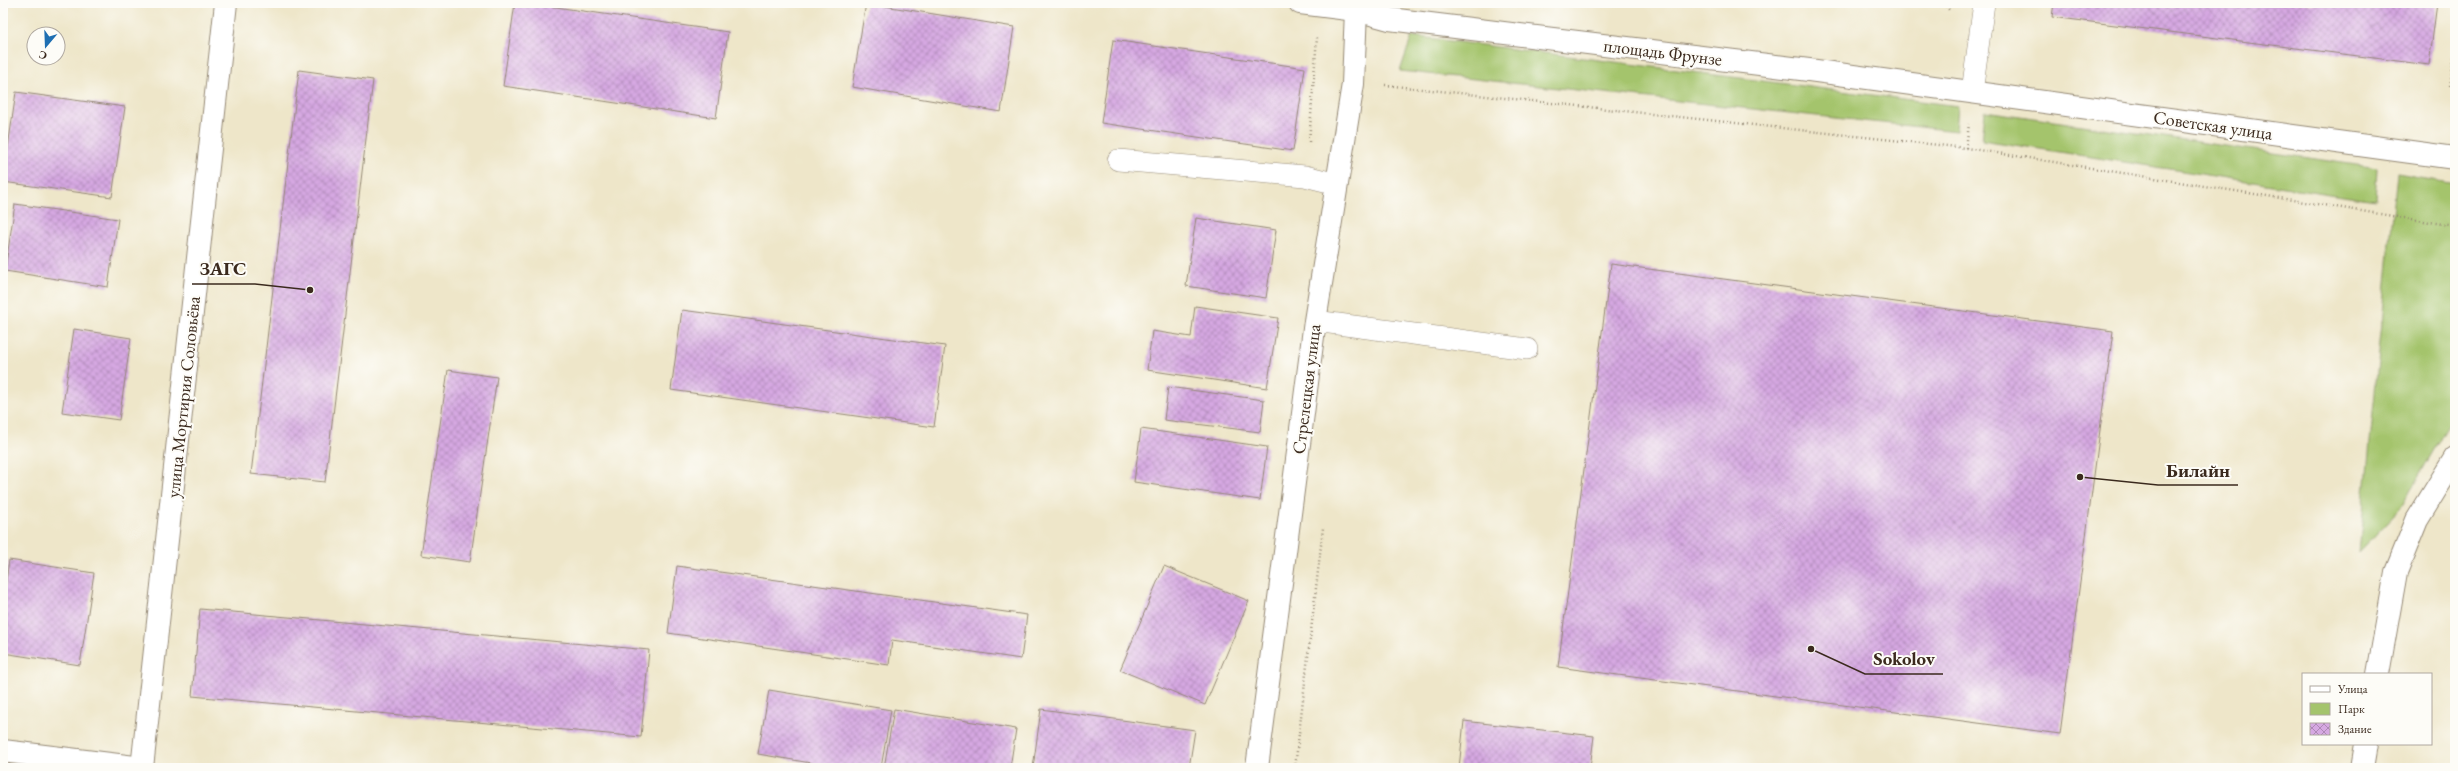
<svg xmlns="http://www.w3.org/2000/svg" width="2458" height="771" viewBox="0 0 2458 771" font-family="'EB Garamond',serif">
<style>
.green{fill:#a4c46c;stroke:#707745}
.building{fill:url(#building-cross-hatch)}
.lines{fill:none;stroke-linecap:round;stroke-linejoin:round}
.lane-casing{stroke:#948874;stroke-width:22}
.street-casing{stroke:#948874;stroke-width:24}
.secondary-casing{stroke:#948874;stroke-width:24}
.path{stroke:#948874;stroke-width:2.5;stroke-dasharray:1 3;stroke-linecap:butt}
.lane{stroke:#fff;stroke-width:21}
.street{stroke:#fff;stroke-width:22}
.secondary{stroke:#fff;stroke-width:22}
.labels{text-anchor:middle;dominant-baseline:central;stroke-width:4;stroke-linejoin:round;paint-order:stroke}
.street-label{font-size:18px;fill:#3b2a1e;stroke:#fdfcf7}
.leader{fill:none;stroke:#3b2a1e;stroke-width:1.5}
.callout-dot{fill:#3b2a1e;stroke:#fdfcf7;stroke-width:1.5}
.callout-label{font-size:19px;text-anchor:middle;font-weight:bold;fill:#3b2a1e;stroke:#fdfcf7;stroke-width:4;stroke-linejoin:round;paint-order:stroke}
</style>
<defs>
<pattern id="building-cross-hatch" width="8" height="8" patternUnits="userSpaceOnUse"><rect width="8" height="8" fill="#d6a8e2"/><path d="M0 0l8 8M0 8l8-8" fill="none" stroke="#af89b7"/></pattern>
</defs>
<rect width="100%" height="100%" fill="#fdfcf7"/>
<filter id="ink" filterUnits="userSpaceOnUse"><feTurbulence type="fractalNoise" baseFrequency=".025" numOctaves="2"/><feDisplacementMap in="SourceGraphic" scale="8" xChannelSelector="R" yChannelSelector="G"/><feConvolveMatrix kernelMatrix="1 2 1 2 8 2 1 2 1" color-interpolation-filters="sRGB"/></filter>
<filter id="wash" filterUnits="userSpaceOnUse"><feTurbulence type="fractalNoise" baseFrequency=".012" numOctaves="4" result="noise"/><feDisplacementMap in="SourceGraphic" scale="16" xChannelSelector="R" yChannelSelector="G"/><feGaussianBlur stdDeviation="0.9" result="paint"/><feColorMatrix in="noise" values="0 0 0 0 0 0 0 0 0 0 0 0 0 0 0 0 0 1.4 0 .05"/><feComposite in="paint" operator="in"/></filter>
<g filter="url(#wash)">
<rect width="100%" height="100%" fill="#eee6c9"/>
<g class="green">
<path d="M1412,36L1958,106L1956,131L1400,71Z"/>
<path d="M1985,111L2377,168L2375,201L1982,140Z"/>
<path d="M2397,173L2455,183V413L2400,509L2359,552Z"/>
</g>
<g id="blocks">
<g class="building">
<path d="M515,3H528L728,32L716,118L503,86Z"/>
<path d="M866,3L1014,27L1001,112L852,87Z"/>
<path d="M2054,3H2437L2429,65L2052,17Z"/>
<path d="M1113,40L1305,68L1293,151L1101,123Z"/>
<path d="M299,70L373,80L325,482L251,474Z"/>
<path d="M16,92L125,107L112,197L3,182Z"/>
<path d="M15,204L118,219L108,287L5,271Z"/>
<path d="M1196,218L1276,230L1266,298L1186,286Z"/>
<path d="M1611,264L2113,331L2060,734L1558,667Z"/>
<path d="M1195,306L1278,318L1267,388L1147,370L1152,331L1191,337Z"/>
<path d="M682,310L945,346L934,427L671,390Z"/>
<path d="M74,329L131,338L119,420L62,412Z"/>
<path d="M448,370L497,377L470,562L421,555Z"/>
<path d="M1168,387L1264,400L1260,432L1164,420Z"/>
<path d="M1141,429L1267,447L1260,500L1134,482Z"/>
<path d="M9,560L94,573L80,665L3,653V602Z"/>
<path d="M677,566L1027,615L1021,659L892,640L889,665L668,633Z"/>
<path d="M1164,566L1249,601L1205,705L1120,670Z"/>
<path d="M200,609L649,650L641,737L192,696Z"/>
<path d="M769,690L891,710L881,768H840L758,754Z"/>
<path d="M894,709L1016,729L1010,768H884Z"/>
<path d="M1041,709L1195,730L1189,768H1033Z"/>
<path d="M1464,721L1594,736L1590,768H1459Z"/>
</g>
</g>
</g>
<g filter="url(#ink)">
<use href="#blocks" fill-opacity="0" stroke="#948874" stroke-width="1"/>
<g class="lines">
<g class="lane-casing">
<g id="lane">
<path d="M1972,92L1984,3"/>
<path d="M1118,160L1305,176L1337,184"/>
<path d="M1315,321L1527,349"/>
</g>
</g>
<g class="street-casing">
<g id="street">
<path d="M2378,674L2396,572L2417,520L2455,458"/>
<path d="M2362,768L2366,744"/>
</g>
</g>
<g class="secondary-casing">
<g id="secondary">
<path d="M1300,3L1356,10L1389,19L1809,70L2455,158"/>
<path d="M3,751L143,768"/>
<path d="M142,768L226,3"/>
<path d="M1257,768L1315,321L1353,84L1356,10"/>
</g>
</g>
<g class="path">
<path d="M1943,3L1950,11"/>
<path d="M1385,85L1966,148L2455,226"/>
<path d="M2450,86L2455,50"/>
<path d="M1309,142L1317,37"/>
<path d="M1966,148L1969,124"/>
<path d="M1295,768L1323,528"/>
</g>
<use href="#lane" class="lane"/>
<use href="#street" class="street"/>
<use href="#secondary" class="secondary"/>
</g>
</g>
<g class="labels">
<g class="street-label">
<text transform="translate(1663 52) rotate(7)">площадь Фрунзе</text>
<text transform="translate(2213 125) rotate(8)">Советская улица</text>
<text transform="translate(1306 389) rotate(-83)">Стрелецкая улица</text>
<text transform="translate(183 397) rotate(-84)">улица Мортирия Соловьёва</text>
</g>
</g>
<path class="leader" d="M310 290L255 284H192M2080 477L2158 485H2238M1811 649L1865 674H1943"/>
<g class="callout-dot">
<circle cx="310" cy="290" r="4"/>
<circle cx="2080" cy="477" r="4"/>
<circle cx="1811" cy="649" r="4"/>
</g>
<g class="callout-label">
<text x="223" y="275">ЗАГС</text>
<text x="2198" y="477">Билайн</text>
<text x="1904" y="665">Sokolov</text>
</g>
<rect width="2458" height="771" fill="none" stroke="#fdfcf7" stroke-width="16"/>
<rect x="2302" y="673" width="130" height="72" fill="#fdfcf7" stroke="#afa8a0"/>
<rect x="2310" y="686" width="20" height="6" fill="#ffffff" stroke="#afa8a0"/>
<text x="2338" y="693" font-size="12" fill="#3b2a1e">Улица</text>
<rect x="2310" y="703" width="20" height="12" fill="#a4c46c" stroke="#afa8a0"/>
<text x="2338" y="713" font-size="12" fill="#3b2a1e">Парк</text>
<rect x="2310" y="723" width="20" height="12" fill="url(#building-cross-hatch)" stroke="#afa8a0"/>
<text x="2338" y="733" font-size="12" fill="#3b2a1e">Здание</text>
<g transform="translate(46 46) rotate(199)"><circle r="19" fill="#fdfcf7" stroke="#afa8a0"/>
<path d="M0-3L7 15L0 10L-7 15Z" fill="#1f6fb2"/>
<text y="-6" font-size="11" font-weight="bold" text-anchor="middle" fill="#3b2a1e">С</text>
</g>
</svg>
